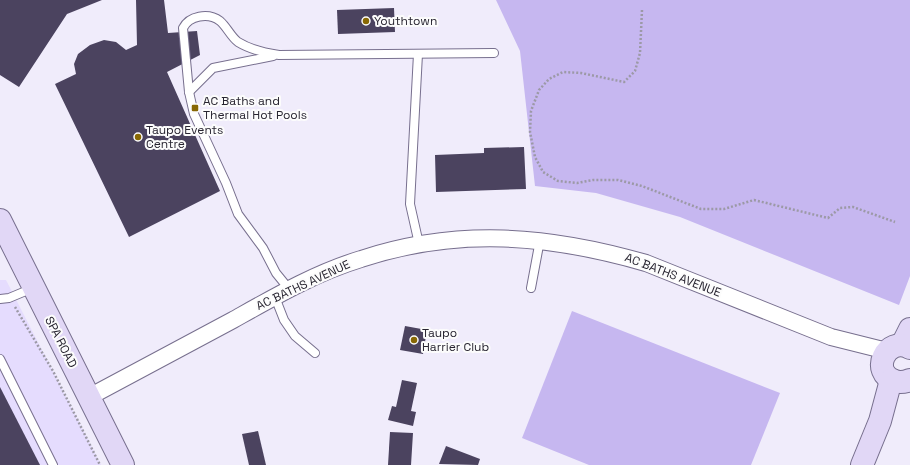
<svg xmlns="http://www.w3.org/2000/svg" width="910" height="465" viewBox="0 0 910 465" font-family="'Space Grotesk',sans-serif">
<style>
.built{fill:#e5dcfe}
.green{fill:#c6b7f0}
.building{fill:#4b435f}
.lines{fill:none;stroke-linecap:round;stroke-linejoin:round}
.service-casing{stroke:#776f8e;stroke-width:10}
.minor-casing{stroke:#776f8e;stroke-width:18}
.secondary-casing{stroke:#776f8e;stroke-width:24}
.path{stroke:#9c99a6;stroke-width:2.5;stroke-dasharray:2 2;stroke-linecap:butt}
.service{stroke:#fff;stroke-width:8}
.minor{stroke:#fff;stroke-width:16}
.secondary{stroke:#e1d7f6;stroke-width:22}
.poi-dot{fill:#886804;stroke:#fcfcfc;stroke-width:1.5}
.labels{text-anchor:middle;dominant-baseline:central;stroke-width:4;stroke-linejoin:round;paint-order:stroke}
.poi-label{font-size:12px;fill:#282531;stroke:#fcfcfc;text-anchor:start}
.street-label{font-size:12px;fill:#282531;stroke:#fcfcfc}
</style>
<rect width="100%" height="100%" fill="#f0ecfb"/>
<path class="built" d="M0,280H6L101,465H0Z"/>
<g class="green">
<path d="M496,0H910V276L899,305L680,217L596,193L535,186L520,51Z"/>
<path d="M572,311L780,393L751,465H589L522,438Z"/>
</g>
<g class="building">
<path d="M0,0H102L67,14L19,87L0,75Z"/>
<path d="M136,0H164L168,33L197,31L200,55L167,72L220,191L129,237L55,84L76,74L74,64L78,54L90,45L104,40L116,42L126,50L137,45Z"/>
<path d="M394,8L395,32L338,34L337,10Z"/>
<path d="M524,147L526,189L436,192L435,155L484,153V148Z"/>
<path d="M405,326L427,330L423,354L400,350Z"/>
<path d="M402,380L417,383L411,411L416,412L413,426L388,420L392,406L396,407Z"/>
<path d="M0,387L40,465H0Z"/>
<path d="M258,431L266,465H249L242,434Z"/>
<path d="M390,432L413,433L411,465H388Z"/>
<path d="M446,446L480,459L478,465L439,464Z"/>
</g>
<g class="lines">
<g class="service-casing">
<g id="service">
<path d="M418,54L410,204L419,244"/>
<path d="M189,92L213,68L273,56"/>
<path d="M531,288L540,240"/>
<path d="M289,289L276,273L263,248L238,214L226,183L194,114L189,92L183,28C189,16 208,12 220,21C227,27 231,37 238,42C251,50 265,53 279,55L494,53"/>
<path d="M275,297L284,320L295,336L315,353"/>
<path d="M0,299L9,298L33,288"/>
<path d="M0,359L53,465"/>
</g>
</g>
<g class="minor-casing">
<path id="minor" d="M89,397C137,371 185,346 233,320C274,297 315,273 361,259C458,227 549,235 646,263L831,337L887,351"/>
</g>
<g class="secondary-casing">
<g id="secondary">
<path d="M0,220L123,465"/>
<path d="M902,345L910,329"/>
<path d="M910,348C886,335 869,373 895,381C900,383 905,382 910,380"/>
<path d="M862,465L880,421L891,380"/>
</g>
</g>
<g class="path">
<path d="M642,10L640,53L635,71L624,82L581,73L563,72L549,79L539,90L531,111L530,132L535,157L543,172L558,181L577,183L593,180H618L642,186L701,209H724L754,200L828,218L840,208L853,207L895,222"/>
<path d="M15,307L53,371L100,465"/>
</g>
<use href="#service" class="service"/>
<use href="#minor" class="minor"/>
<use href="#secondary" class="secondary"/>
</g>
<g class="poi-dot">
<circle cx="366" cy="21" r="4"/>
<rect x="191" y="104" width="8" height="8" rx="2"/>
<circle cx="138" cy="137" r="4"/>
<circle cx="414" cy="340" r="4"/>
</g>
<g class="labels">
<g class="poi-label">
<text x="374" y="21">Youthtown</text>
<text x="203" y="101">AC Baths and<tspan x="203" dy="14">Thermal Hot Pools</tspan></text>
<text x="146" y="130">Taupo Events<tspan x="146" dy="14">Centre</tspan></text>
<text x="422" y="333">Taupo<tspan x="422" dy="14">Harrier Club</tspan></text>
</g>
<g class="street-label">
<text transform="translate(673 275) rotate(21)">AC BATHS AVENUE</text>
<text transform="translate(303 285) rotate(-25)">AC BATHS AVENUE</text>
<text transform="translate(61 342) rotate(63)">SPA ROAD</text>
</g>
</g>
</svg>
